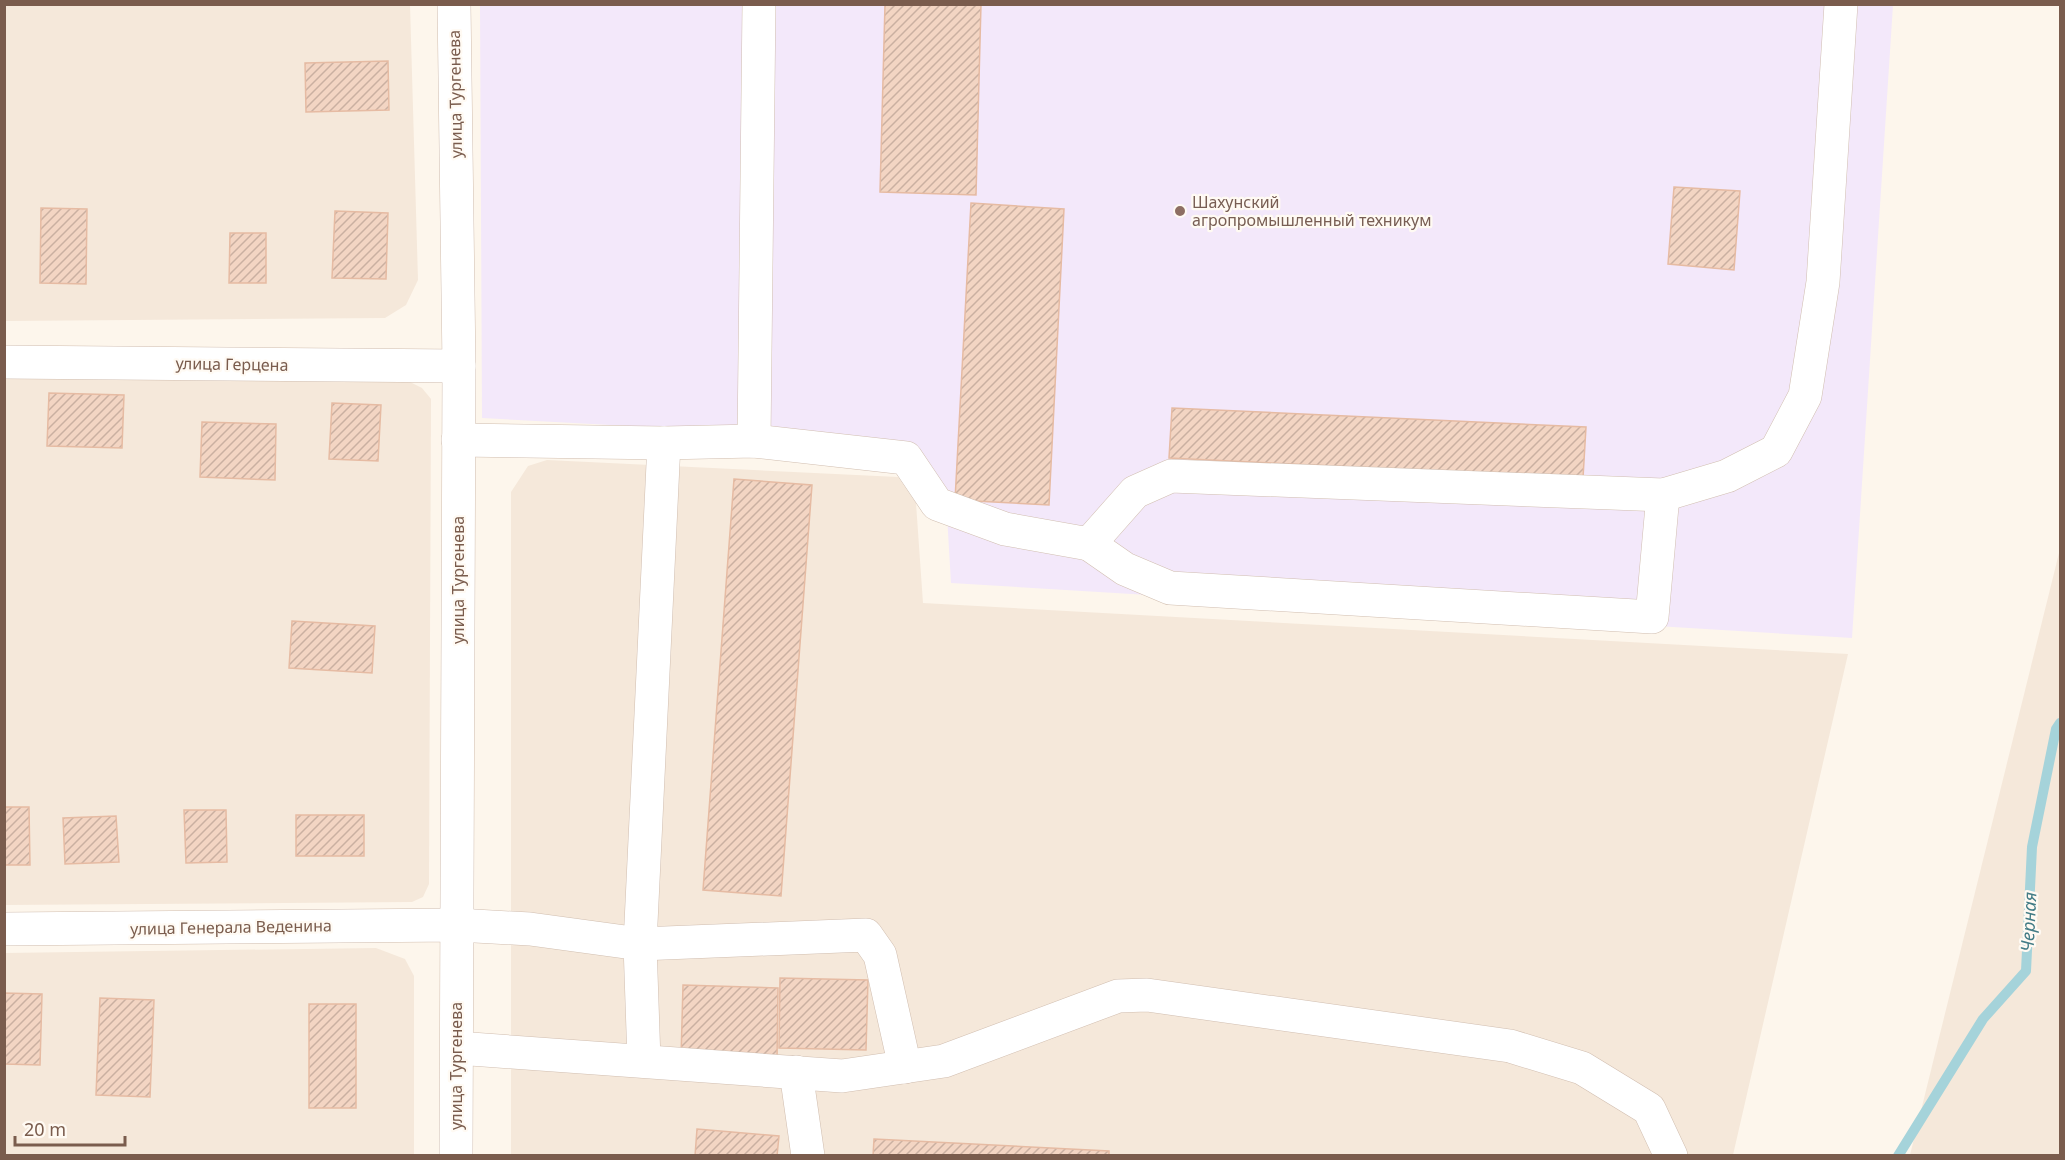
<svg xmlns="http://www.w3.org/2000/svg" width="2065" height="1160" viewBox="0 0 2065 1160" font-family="'Noto Sans',sans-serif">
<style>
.residential{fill:#f5e8da}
.education{fill:#f3e8fa}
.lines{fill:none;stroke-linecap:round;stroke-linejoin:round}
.stream{stroke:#a5d3da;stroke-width:10}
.building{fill:url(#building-hatch);stroke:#e6bba3;stroke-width:1.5}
.minor-casing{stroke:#d1beb0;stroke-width:34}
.minor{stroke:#fff;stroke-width:33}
.education-dot{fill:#8d6e63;stroke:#fffaf3;stroke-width:2}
.labels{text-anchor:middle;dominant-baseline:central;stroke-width:4.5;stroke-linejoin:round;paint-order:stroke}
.street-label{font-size:16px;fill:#7a5c4d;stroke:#fffaf3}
.education-label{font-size:16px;fill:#785e54;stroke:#fffaf3;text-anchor:start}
.water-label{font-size:18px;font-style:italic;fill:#437c86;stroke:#fffaf3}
</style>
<defs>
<pattern id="building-hatch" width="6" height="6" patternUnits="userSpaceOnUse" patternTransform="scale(1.5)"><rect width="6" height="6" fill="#f3d5c3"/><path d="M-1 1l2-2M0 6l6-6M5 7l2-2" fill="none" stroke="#cab0a1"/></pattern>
</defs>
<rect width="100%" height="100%" fill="#fdf6ec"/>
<g class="residential">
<path d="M4,5H410L418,280L406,305L385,318L5,321Z"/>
<path d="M5,374L404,379L422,388L431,399L429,884L423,897L412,902L5,905Z"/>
<path d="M547,460L898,477L916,503L923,603L1848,654L1733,1155H511V492L528,466Z"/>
<path d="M2060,549V1155H1910Z"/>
<path d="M376,948L405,959L414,976V1155H5L4,953Z"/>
</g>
<path class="education" d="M480,5H1893L1852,638L951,583L946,498L890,440L482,418Z"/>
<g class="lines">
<path class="stream" d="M1898,1156L1983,1019L2026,971L2032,847L2056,729L2060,723"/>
</g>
<g class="building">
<path d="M885,4H981L976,195L880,192Z"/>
<path d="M388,61L389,110L306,112L305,63Z"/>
<path d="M1674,187L1740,191L1734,270L1668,264Z"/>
<path d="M971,203L1064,209L1049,505L955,500Z"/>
<path d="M41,208L87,209L86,284L40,283Z"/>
<path d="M335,211L388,213L386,279L332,278Z"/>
<path d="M230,233H266V283H229Z"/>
<path d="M49,393L124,395L122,448L47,446Z"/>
<path d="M332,403L381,405L378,461L329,459Z"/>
<path d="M1172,408L1586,427L1583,478L1169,458Z"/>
<path d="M202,422L276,424L275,480L200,477Z"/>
<path d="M734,479L812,485L781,896L703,890Z"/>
<path d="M292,621L375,626L372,673L289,668Z"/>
<path d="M4,807H29L30,865H4Z"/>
<path d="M184,810H226L227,862L186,863Z"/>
<rect x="296" y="815" width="68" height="41"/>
<path d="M116,816L119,862L65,864L63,818Z"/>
<path d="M780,978L868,980L866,1050L779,1048Z"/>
<path d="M683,985L778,988L777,1061L681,1058Z"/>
<path d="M4,993L42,994L40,1065L4,1064Z"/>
<path d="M100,998L154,1000L150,1097L96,1095Z"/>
<rect x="309" y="1004" width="47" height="104"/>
<path d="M697,1129L779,1136L777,1156H695Z"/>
<path d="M874,1139L1109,1151V1156H873Z"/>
</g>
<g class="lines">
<g class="minor-casing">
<g id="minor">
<path d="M454,4L459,366L456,1156"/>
<path d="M4,362L459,366"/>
<path d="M458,440L664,443L754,441L906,458L937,504L1005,529L1089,544L1135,492L1171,476L1663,495L1727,476L1776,451L1805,396L1823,282L1841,4"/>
<path d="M754,441L759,4"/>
<path d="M1089,544L1125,569L1170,588L1652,617L1663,495"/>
<path d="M4,929L457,925L530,929L640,944L866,935L880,955L905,1067"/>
<path d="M457,1048L842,1076L944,1061L1118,996L1147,995L1510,1046L1582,1068L1649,1109L1671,1156"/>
<path d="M644,1061L640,944L664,443"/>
<path d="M796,1072L808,1156"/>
</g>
</g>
<use href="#minor" class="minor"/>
</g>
<circle class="education-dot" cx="1180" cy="211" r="6"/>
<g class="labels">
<g class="street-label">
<text transform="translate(455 94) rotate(-91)">улица Тургенева</text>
<text transform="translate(232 364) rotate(1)">улица Герцена</text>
<text transform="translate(458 580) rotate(-90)">улица Тургенева</text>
<text transform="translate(231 927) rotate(-1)">улица Генерала Веденина</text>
<text transform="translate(456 1066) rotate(-90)">улица Тургенева</text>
</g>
<g class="education-label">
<text x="1192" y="202">Шахунский<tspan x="1192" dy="18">агропромышленный техникум</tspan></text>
</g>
<g class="water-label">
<text transform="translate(2028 922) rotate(-87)">Черная</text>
</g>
</g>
<rect width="2065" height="1160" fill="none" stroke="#7a5c4d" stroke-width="12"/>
<path d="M15 1136v9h110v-9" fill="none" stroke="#7a5c4d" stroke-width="3"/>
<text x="24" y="1136" font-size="18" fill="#7a5c4d" stroke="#fffaf3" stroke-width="4.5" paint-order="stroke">20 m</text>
</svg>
